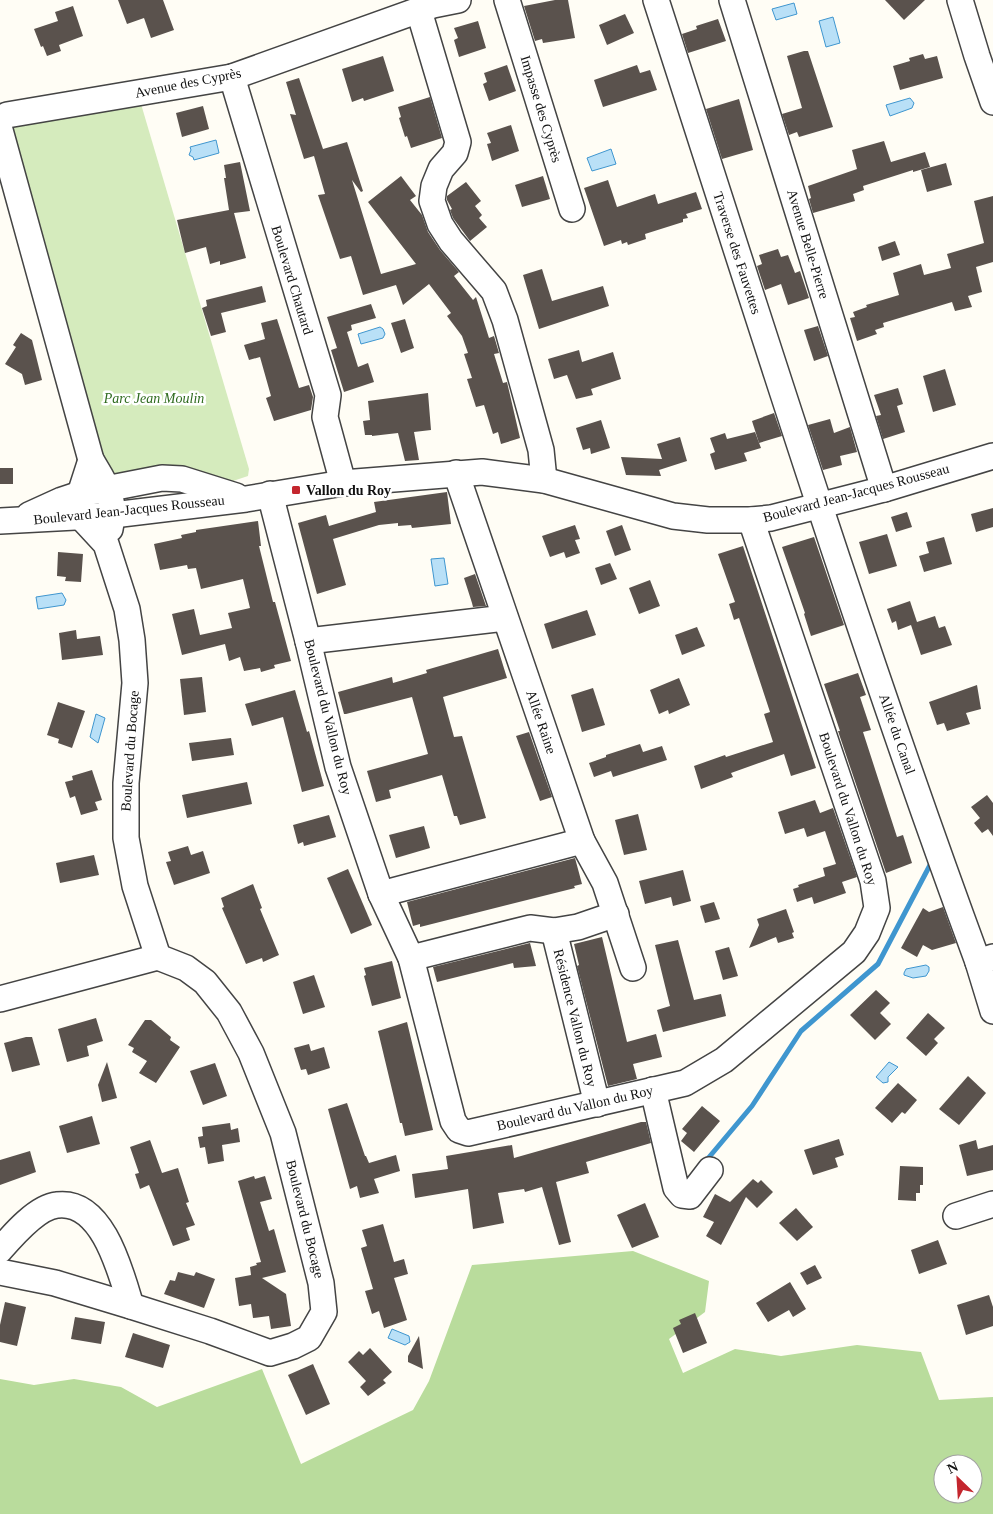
<svg xmlns="http://www.w3.org/2000/svg" width="993" height="1514" viewBox="0 0 993 1514" font-family="'Times New Roman',serif">
<style>
.green{fill:#d5ebbd}
.forest{fill:#b9dc9c;fill-rule:evenodd}
.water{fill:#b9e0f7;stroke:#3f96cf}
.lines{fill:none;stroke-linecap:round;stroke-linejoin:round}
.stream{stroke:#3f96cf;stroke-width:5}
.building{fill:#5a524d}
.minor-casing{stroke:#444;stroke-width:28}
.minor{stroke:#fff;stroke-width:25}
.poi-dot{fill:#c4262e;stroke:#fff;stroke-width:2}
.labels{text-anchor:middle;dominant-baseline:central;stroke-width:5;stroke-linejoin:round;paint-order:stroke}
.street-label{font-size:14px;fill:#111;stroke:#fff}
.park-label{font-size:14px;font-style:italic;fill:#2f6b1f;stroke:#fff}
.poi-label{font-size:14px;font-weight:bold;fill:#111;stroke:#fff;text-anchor:start}
</style>
<rect width="100%" height="100%" fill="#fffdf5"/>
<path class="green" d="M141,104L249,469L248,476L230,482L107,476L7,126Z"/>
<path class="forest" d="M633,1251L709,1281L705,1312L669,1339L683,1373L735,1349L781,1356L857,1345L921,1352L939,1400L993,1397V1514H0V1379L34,1385L74,1379L121,1387L157,1407L262,1369L301,1464L413,1410L429,1381L472,1265ZM943,1464H973V1494H943Z"/>
<g class="water">
<path d="M794,3L797,14L776,20L772,9Z"/>
<path d="M833,17L840,43L826,47L819,21Z"/>
<path d="M910,98L914,103L912,108L890,116L886,105Z"/>
<path d="M216,140L219,153L194,160L193,157L189,155L191,150L190,147Z"/>
<path d="M611,149L616,164L592,171L587,158Z"/>
<path d="M380,327L383,329L385,334L383,338L361,344L358,334Z"/>
<path d="M444,558L448,584L435,586L431,559Z"/>
<path d="M62,593L66,600L64,605L38,609L36,597Z"/>
<path d="M96,714L105,718L98,743L90,737Z"/>
<path d="M926,965L929,967V971L926,976L913,978L904,975V973L906,969Z"/>
<path d="M889,1062L898,1067L888,1077V1082L883,1083L876,1077Z"/>
<path d="M392,1329L409,1336L410,1342L405,1345L388,1338Z"/>
</g>
<g class="lines">
<path class="stream" d="M705,1162L752,1106L801,1031L878,964L930,865"/>
</g>
<g class="building">
<path d="M118,0H163L174,30L151,38L144,18L127,24Z"/>
<path d="M555,0H568L575,38L543,43L542,39L535,41L524,6Z"/>
<path d="M885,0H925L904,20Z"/>
<path d="M73,6L83,36L59,45L61,51L47,56L43,46L41,47L34,29L58,21L55,12Z"/>
<path d="M625,14L634,33L607,45L599,25Z"/>
<path d="M718,19L726,41L688,53L682,34L697,29L696,26Z"/>
<path d="M478,21L486,48L459,57L454,40L458,38L454,28Z"/>
<path d="M804,51H808L833,127L799,137L797,132L789,135L782,114L802,108L787,56Z"/>
<path d="M923,54L925,59L937,56L943,78L900,90L893,66L910,61L909,58Z"/>
<path d="M383,56L394,91L364,101L363,98L352,102L342,69Z"/>
<path d="M507,65L516,91L489,101L483,84L487,82L484,73Z"/>
<path d="M637,65L640,73L650,70L657,90L603,107L594,80Z"/>
<path d="M299,78L323,149L347,142L363,191L361,192L352,180L381,274L416,264L368,202L401,176L416,196L410,200L422,215L428,232L440,250L459,272L454,276L473,300L476,297L489,338L494,336L499,353L494,354L503,383L507,382L520,438L501,444L498,432L493,434L484,405L476,407L467,379L472,378L464,354L468,353L462,336L447,316L451,313L429,284L403,305L396,285L363,295L351,256L340,259L318,195L325,194L314,156L304,159L290,114L296,115L286,82Z"/>
<path d="M430,97L442,138L411,148L407,136L405,137L399,118L401,117L398,107Z"/>
<path d="M739,99L753,150L722,159L706,109Z"/>
<path d="M203,106L209,129L182,137L176,113Z"/>
<path d="M511,125L519,151L492,161L487,144L491,143L487,133Z"/>
<path d="M884,141L891,162L925,152L930,167L913,172V170L863,186L864,190L853,194L855,201L813,213L809,199L811,198L808,186L857,169L852,150Z"/>
<path d="M240,162L250,211L234,213L246,258L220,265V261L210,264L206,247L185,253L177,220L229,210L224,178H226L224,165Z"/>
<path d="M946,163L952,185L927,192L921,170Z"/>
<path d="M543,176L550,199L522,207L515,185Z"/>
<path d="M608,180L617,207L655,194L658,204L696,192L702,209L686,214L688,218L683,219V222L645,234L646,239L628,245L627,242L622,244L621,240L604,246L584,188Z"/>
<path d="M466,182L481,201L475,206L482,215L479,218L487,227L470,241L453,218L450,210L452,209L447,200V196Z"/>
<path d="M993,196V262L976,267L982,292L968,296L972,307L955,311L952,302L883,323L884,327L875,330L877,334L857,341L850,318L855,317L853,312L867,307L866,305L899,295L893,273L921,264L924,275L951,268L947,254L984,243L974,201Z"/>
<path d="M895,241L900,255L882,261L878,247Z"/>
<path d="M778,249L781,257L788,255L795,273L800,271L809,298L788,305L781,284L765,290L757,266L762,264L759,255Z"/>
<path d="M542,269L552,301L603,286L609,306L539,329L523,275Z"/>
<path d="M262,286L266,302L221,313L226,332L211,336L202,308L207,306L206,300Z"/>
<path d="M371,304L376,318L351,325L352,330L347,332L358,367L368,363L374,382L344,392L331,350L337,348L327,317Z"/>
<path d="M277,319L299,388L309,385L313,397L311,410L274,421L266,398L271,396L260,357L249,360L244,345L265,339L261,323Z"/>
<path d="M405,319L414,348L401,353L391,323Z"/>
<path d="M818,326L828,356L814,361L804,330Z"/>
<path d="M21,333L32,340L42,380L25,385L22,374L5,364L16,347L13,345Z"/>
<path d="M579,350L582,362L613,352L621,379L591,389L593,395L576,399L567,375L554,379L548,359Z"/>
<path d="M945,369L956,405L933,412L923,376Z"/>
<path d="M898,388L903,404L897,406L905,432L883,439L876,416L881,415L874,395Z"/>
<path d="M428,393L431,430L414,432L419,460L405,461L398,433L372,436V435H365L363,421L370,420L368,401Z"/>
<path d="M774,413L782,436L759,443L752,421Z"/>
<path d="M830,419L834,433L850,427L857,452L840,456L842,465L823,470L808,425Z"/>
<path d="M601,420L610,448L591,454L590,448L583,450L576,428Z"/>
<path d="M755,432L761,448L744,453L747,461L715,470L710,454L715,452L710,438L725,433L727,439Z"/>
<path d="M680,437L687,461L659,470L661,476L626,475L621,457L662,459L657,444Z"/>
<rect x="0" y="468" width="13" height="16"/>
<path d="M447,492L451,524L412,528L411,525L398,526V523L379,525L333,539L346,585L317,594L298,523L326,515L329,526L376,512L374,502Z"/>
<path d="M993,508V527L976,532L971,514Z"/>
<path d="M907,512L912,527L896,532L891,517Z"/>
<path d="M258,521L261,546H259L273,602H275L291,661L274,665L275,668L261,672L260,668L244,671L240,657L229,661L225,644L182,655L172,614L194,609L200,635L232,628L228,613L250,608L243,579L201,589L196,568L188,569L187,565L160,570L154,544L182,538L181,535L196,532V530Z"/>
<path d="M575,525L580,539L575,540L580,553L566,558L564,552L550,557L542,536Z"/>
<path d="M622,525L631,550L615,556L606,531Z"/>
<path d="M887,534L897,566L869,574L859,542Z"/>
<path d="M814,537L844,625L811,636L804,614L805,613L782,547Z"/>
<path d="M944,537L952,564L924,572L919,556L929,553L926,542Z"/>
<path d="M743,546L816,768L791,776L784,754L731,773L733,777L701,789L694,766L725,755L726,757L773,742L764,714L770,712L739,618L734,620L729,604L735,602L718,554Z"/>
<path d="M58,552L83,554L81,582L65,581L66,577L57,576Z"/>
<path d="M610,563L617,579L601,585L595,568Z"/>
<path d="M475,574L486,606L473,607L472,603L464,578Z"/>
<path d="M650,580L660,606L639,614L629,588Z"/>
<path d="M910,601L917,622L935,616L939,628L945,626L952,645L921,655L911,625L898,630L896,621L892,623L887,609Z"/>
<path d="M587,610L596,635L552,649L544,624Z"/>
<path d="M697,627L705,646L682,655L675,635Z"/>
<path d="M76,630L77,639L100,636L103,655L62,660L59,633Z"/>
<path d="M498,649L507,678L443,697L454,737L462,736L486,818L460,825L457,816H454L442,775L389,790L391,798L376,802L367,771L428,754L412,697L346,714H344L338,692L392,677L393,683L427,673L426,670Z"/>
<path d="M858,673L866,695L860,697L871,730L863,732L897,837L903,835L912,863L886,873L838,731H840L824,684Z"/>
<path d="M202,677L206,712L184,715L180,679Z"/>
<path d="M679,678L690,705L669,714L668,710L659,714L650,690Z"/>
<path d="M977,685L981,709L966,713L970,724L947,731L944,723L937,725L929,702Z"/>
<path d="M593,688L605,725L582,732L571,695Z"/>
<path d="M295,690L307,732L309,731L324,786L302,792L283,717L252,726L245,704Z"/>
<path d="M58,702L85,711L72,748L58,743L59,739L47,735Z"/>
<path d="M529,732L552,797L540,801L516,736Z"/>
<path d="M231,738L234,755L192,761L189,743Z"/>
<path d="M640,744L643,752L662,746L667,760L613,777L611,771L594,777L589,763L606,757V755Z"/>
<path d="M92,770L102,800L95,802L98,810L81,815L75,796L70,798L65,782L73,780L72,776Z"/>
<path d="M247,782L252,804L187,818L182,795Z"/>
<path d="M987,795L993,803V836L988,829L982,833L974,823L980,818L971,807Z"/>
<path d="M815,800L820,813L833,808L857,877L842,882L846,893L814,904L812,897L797,902L793,889L799,887L798,885L825,876L823,868L836,864L825,831L807,837L804,828L785,834L778,812Z"/>
<path d="M638,814L647,850L624,855L615,820Z"/>
<path d="M329,815L336,837L304,846L303,842L298,844L293,825Z"/>
<path d="M424,826L430,848L396,858L389,835Z"/>
<path d="M188,846L191,855L203,851L210,873L174,885L166,862L171,861L168,852Z"/>
<path d="M94,855L99,875L60,883L56,863Z"/>
<path d="M575,858L582,884L574,886L575,888L420,927V924L413,926L407,902Z"/>
<path d="M348,869L372,925L351,934L327,878Z"/>
<path d="M683,870L691,901L673,906L671,897L645,904L639,881Z"/>
<path d="M253,884L262,908L260,909L279,955L263,962L262,958L246,964L222,908L224,907L221,898Z"/>
<path d="M714,902L720,919L705,923L700,906Z"/>
<path d="M943,907L956,943L932,950L923,945L917,957L901,948L923,908L929,912Z"/>
<path d="M786,909L794,932L792,933L794,938L778,943L776,937L749,948L759,925L757,919Z"/>
<path d="M602,937L627,1042L656,1034L662,1057L633,1064L637,1079L608,1086L577,966L579,965L574,944Z"/>
<path d="M678,940L694,1000L721,994L726,1016L663,1032L657,1010L670,1006L655,945Z"/>
<path d="M530,943L536,966L514,968L513,963L437,982L433,967Z"/>
<path d="M729,947L738,976L723,980L715,951Z"/>
<path d="M392,961L401,998L372,1006L364,976L366,975L364,968Z"/>
<path d="M314,975L325,1007L303,1014L293,982Z"/>
<path d="M876,990L890,1003L880,1013L891,1024L875,1040L850,1015Z"/>
<path d="M928,1013L945,1028L934,1039L938,1043L926,1056L906,1038Z"/>
<path d="M96,1018L103,1041L87,1046L89,1056L67,1062L58,1029Z"/>
<path d="M145,1020H151L171,1037L170,1040L180,1047L156,1083L139,1073L147,1061L132,1052L134,1048L128,1045Z"/>
<path d="M407,1022L433,1130L405,1136L402,1123H400L378,1031Z"/>
<path d="M26,1037H32L40,1065L12,1072L4,1043Z"/>
<path d="M309,1044L311,1051L324,1047L330,1068L308,1075L306,1069L301,1070L294,1048Z"/>
<path d="M107,1062L117,1098L102,1102L98,1085Z"/>
<path d="M215,1063L227,1096L203,1105L190,1071Z"/>
<path d="M968,1076L986,1093L959,1125L939,1109Z"/>
<path d="M898,1083L917,1100L905,1114L902,1112L892,1123L875,1108Z"/>
<path d="M347,1103L365,1156H366L369,1163L396,1155L400,1171L374,1179L379,1193L360,1198L357,1186L350,1189L328,1109Z"/>
<path d="M702,1106L720,1121L694,1152L681,1141L687,1133L682,1129Z"/>
<path d="M92,1116L100,1144L67,1153L59,1126Z"/>
<path d="M641,1122H646L651,1143L586,1162L589,1173L556,1182L571,1242L559,1245L542,1187L525,1192L524,1189L498,1193L504,1223L473,1229L468,1189L415,1198L412,1174L448,1169L446,1156L512,1145L514,1158Z"/>
<path d="M230,1123L231,1130L238,1128L240,1142L222,1145L224,1161L208,1164L205,1147L200,1148L198,1137L203,1136L202,1127Z"/>
<path d="M839,1139L844,1155L835,1158L838,1167L813,1175L804,1150Z"/>
<path d="M150,1140L162,1173L178,1168L189,1202L186,1203L195,1225L186,1228L190,1240L173,1246L149,1185L140,1189L135,1174L139,1173L130,1147Z"/>
<path d="M976,1140L978,1149L993,1145V1170L967,1176L959,1145Z"/>
<path d="M30,1151L36,1172L0,1185V1160Z"/>
<path d="M900,1166L923,1167V1185H920V1193H916V1201L898,1200Z"/>
<path d="M254,1176L255,1179L265,1176L272,1199L260,1202L269,1231L274,1229L286,1272L262,1278L286,1294L291,1326L271,1329L269,1316L253,1318L251,1304L239,1306L235,1278L251,1275L250,1267L257,1265L256,1263L261,1262L238,1181Z"/>
<path d="M753,1179L758,1183L761,1180L773,1192L757,1208L746,1197L721,1245L706,1236L714,1222L703,1217L715,1194L730,1202Z"/>
<path d="M645,1203L659,1237L632,1248L617,1215Z"/>
<path d="M796,1208L813,1227L797,1241L779,1223Z"/>
<path d="M383,1224L394,1262L404,1259L408,1274L394,1278L407,1320L384,1328L379,1311L372,1314L365,1291L373,1289L361,1248L367,1246L362,1230Z"/>
<path d="M938,1240L947,1264L919,1274L911,1250Z"/>
<path d="M815,1265L822,1278L807,1285L800,1273Z"/>
<path d="M178,1272L194,1276L196,1272L215,1279L204,1308L164,1294L170,1280L175,1281Z"/>
<path d="M790,1282L806,1309L793,1317L789,1310L768,1322L756,1303Z"/>
<path d="M989,1295L993,1307V1326L966,1335L957,1305Z"/>
<path d="M5,1302L26,1307L17,1346L0,1342V1325Z"/>
<path d="M695,1313L707,1343L683,1353L673,1328L681,1324L679,1320Z"/>
<path d="M75,1317L105,1322L101,1344L71,1339Z"/>
<path d="M133,1333L170,1345L163,1368L125,1357Z"/>
<path d="M419,1336L423,1369L408,1362V1356Z"/>
<path d="M370,1348L392,1372L383,1380L386,1383L368,1396L360,1387L366,1381L348,1362L359,1351L363,1355Z"/>
<path d="M313,1364L330,1404L306,1415L288,1375Z"/>
</g>
<g class="lines">
<g class="minor-casing">
<g id="minor">
<path d="M507,0L572,209"/>
<path d="M656,0C760,322 861,645 978,962"/>
<path d="M732,0L884,489"/>
<path d="M960,0L977,56L993,102"/>
<path d="M419,11L458,142L455,153L441,169L434,186L432,201L440,224L451,241L494,291L505,320L541,450L544,480"/>
<path d="M232,77L328,395L325,417L343,483"/>
<path d="M0,120L7,115L232,77L433,5L458,0"/>
<path d="M0,130L91,460C106,485 117,499 110,529"/>
<path d="M456,473L582,841L605,883L633,968"/>
<path d="M270,494L308,641L338,767L381,894L411,958L453,1121L459,1130L468,1133L685,1083L724,1060L854,952L867,933L877,908L873,881L751,520"/>
<path d="M29,515L62,500L80,494L162,478L182,479L236,496"/>
<path d="M0,521L113,515L246,499L343,483L482,472L544,480L673,516L708,520H751L771,518L884,489L993,456"/>
<path d="M308,641L505,618"/>
<path d="M381,894L582,841"/>
<path d="M554,931L597,1104"/>
<path d="M993,957L978,962L993,1011"/>
<path d="M411,958L530,928L554,931L578,927L616,914"/>
<path d="M0,999L158,957"/>
<path d="M653,1090L676,1188L682,1195L690,1196L710,1170"/>
<path d="M956,1216L993,1204"/>
<path d="M0,1250C13,1235 37,1207 57,1205C103,1199 121,1273 131,1306"/>
<path d="M0,1272L55,1283L131,1306L210,1331L270,1353L293,1346L309,1338L324,1312L321,1283L283,1133L251,1053L229,1012L205,982L186,968L158,957L135,886L126,838V783L135,683L132,640L127,609L106,544L81,517L80,494L91,460"/>
</g>
</g>
<use href="#minor" class="minor"/>
</g>
<rect class="poi-dot" x="291" y="485" width="10" height="10" rx="2.5"/>
<g class="labels">
<g class="street-label">
<text transform="translate(188 83) rotate(-11)">Avenue des Cyprès</text>
<text transform="translate(541 109) rotate(73)">Impasse des Cyprès</text>
<text transform="translate(808 244) rotate(73)">Avenue Belle-Pierre</text>
<text transform="translate(737 253) rotate(72)">Traverse des Fauvettes</text>
<text transform="translate(292 280) rotate(73)">Boulevard Chautard</text>
<text transform="translate(856 493) rotate(-15)">Boulevard Jean-Jacques Rousseau</text>
<text transform="translate(129 510) rotate(-6)">Boulevard Jean-Jacques Rousseau</text>
<text transform="translate(328 717) rotate(76)">Boulevard du Vallon du Roy</text>
<text transform="translate(541 722) rotate(71)">Allée Raine</text>
<text transform="translate(897 734) rotate(71)">Allée du Canal</text>
<text transform="translate(130 751) rotate(-86)">Boulevard du Bocage</text>
<text transform="translate(848 809) rotate(72)">Boulevard du Vallon du Roy</text>
<text transform="translate(575 1018) rotate(76)">Résidence Vallon du Roy</text>
<text transform="translate(575 1108) rotate(-13)">Boulevard du Vallon du Roy</text>
<text transform="translate(305 1219) rotate(76)">Boulevard du Bocage</text>
</g>
<g class="park-label">
<text x="154" y="398">Parc Jean Moulin</text>
</g>
<g class="poi-label">
<text x="306" y="490">Vallon du Roy</text>
</g>
</g>
<g transform="translate(958 1479) rotate(335)"><circle r="24" fill="#ffffff" stroke="#a0a0a0"/>
<path d="M0-4L9 19L0 12L-9 19Z" fill="#c4262e"/>
<text y="-8" font-size="14" font-weight="bold" text-anchor="middle" fill="#111111">N</text>
</g>
</svg>
